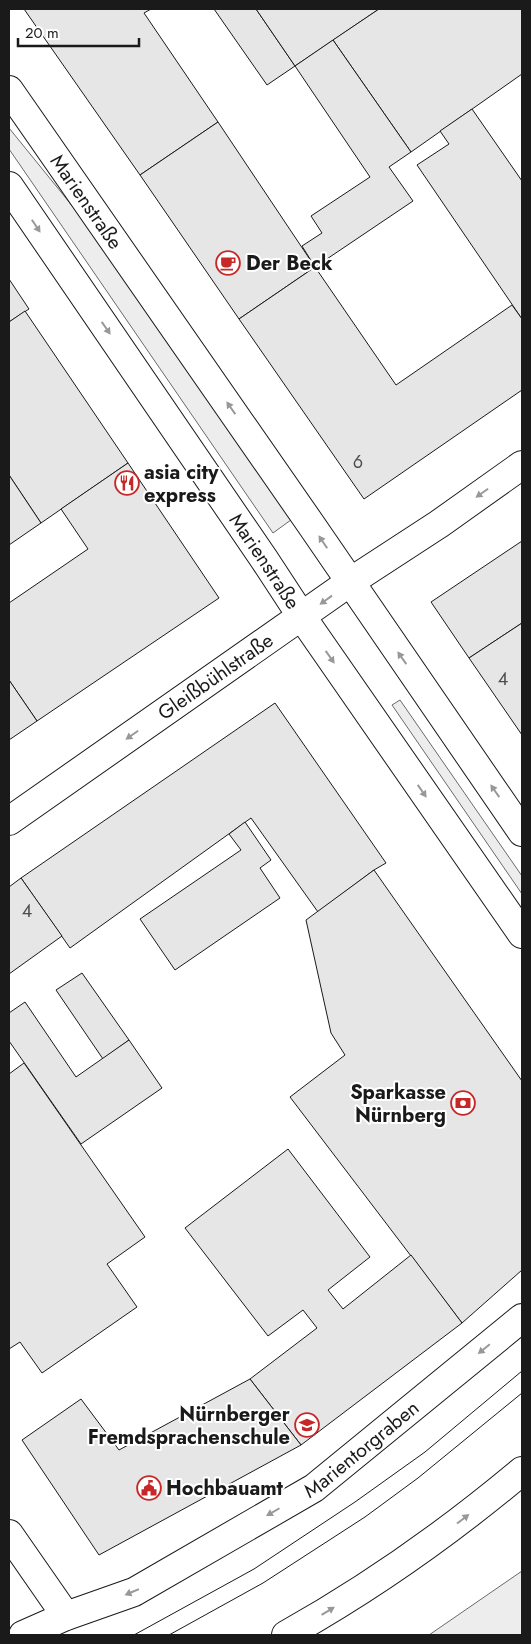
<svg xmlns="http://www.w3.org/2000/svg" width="531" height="1644" viewBox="0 0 531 1644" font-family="Jost,sans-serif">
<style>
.built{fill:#ededed;stroke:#6a6a6a}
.building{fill:#e6e6e6;stroke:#1a1a1a}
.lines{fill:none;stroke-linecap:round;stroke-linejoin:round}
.minor-casing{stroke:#1a1a1a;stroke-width:30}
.secondary-casing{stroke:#1a1a1a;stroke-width:30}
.minor{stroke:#fff;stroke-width:28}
.secondary{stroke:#fff;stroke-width:28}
.tram{stroke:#1a1a1a;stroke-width:1}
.oneway{fill:#989898}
.labels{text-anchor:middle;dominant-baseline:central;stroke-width:4;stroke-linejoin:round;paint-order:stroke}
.number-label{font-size:18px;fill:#4d4d4d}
.street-label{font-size:20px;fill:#1a1a1a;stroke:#fff}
.poi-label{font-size:20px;font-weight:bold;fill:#1a1a1a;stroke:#fff;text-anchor:start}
</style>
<rect width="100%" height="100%" fill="#fff"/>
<g class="built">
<path d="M9,128L104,245L295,517L273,533L9,149Z"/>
<path d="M400,700L522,876V894L392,705Z"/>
<path d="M522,1571V1635H429Z"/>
</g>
<g class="building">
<path d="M24,9H151L144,13L218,122L140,175Z"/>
<path d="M214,9H256L295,66L267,85Z"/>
<path d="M256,9H379L295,66Z"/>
<path d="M379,9H522V74L411,152L333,40Z"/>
<path d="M333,40L411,152L389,167L413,201L315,267L302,246L322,233L311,216L370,177L295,66Z"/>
<path d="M472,109L522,181V319L417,165L449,144L440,131Z"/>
<path d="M218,122L315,267L239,319L140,175Z"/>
<path d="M315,267L396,385L512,305L522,319V390L364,499L239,319Z"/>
<path d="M9,279L29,309L9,322Z"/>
<path d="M25,311L128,463L41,523L9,475V322Z"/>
<path d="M128,463L219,598L37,721L9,680V603L88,549L61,509Z"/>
<path d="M9,475L41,523L9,545Z"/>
<path d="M522,541V623L469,658L431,602Z"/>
<path d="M522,623V735L469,658Z"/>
<path d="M9,680L37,721L9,740Z"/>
<path d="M275,703L386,863L374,870L318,912L251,818L70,948L21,878Z"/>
<path d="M245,822L271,860L260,868L280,898L175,970L140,919L241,850L229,834Z"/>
<path d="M374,870L522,1081V1270L462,1323L290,1097L345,1055L331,1033L306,920Z"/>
<path d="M21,878L62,936L9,974V887Z"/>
<path d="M82,973L129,1040L103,1059L56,990Z"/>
<path d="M25,1002L76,1077L129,1040L162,1088L81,1144L9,1041V1013Z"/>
<path d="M24,1063L145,1237L107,1264L137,1307L42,1373L20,1342L9,1349V1074Z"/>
<path d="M288,1149L370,1257L328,1290L343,1309L411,1255L462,1323L301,1445L250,1379L317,1328L303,1310L268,1336L185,1228Z"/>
<path d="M250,1379L301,1445L99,1555L22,1440L81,1399L119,1450Z"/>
</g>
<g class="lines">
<g class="minor-casing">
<g id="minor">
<path d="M9,1534L66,1616"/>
<path id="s1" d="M23,1635L66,1616L134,1592L314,1488L522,1318"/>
</g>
</g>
<g class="secondary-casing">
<g id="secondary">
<path id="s2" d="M9,90L312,526L522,832"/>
<path id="s3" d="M9,186L264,559L302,617L522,934"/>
<path id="s4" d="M9,821L350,582L439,524L522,465"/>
<path d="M286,1635C370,1588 448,1533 522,1471"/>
</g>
</g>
<use href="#minor" class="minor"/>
<use href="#secondary" class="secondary"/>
<g class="tram">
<path d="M134,1635L254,1569L355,1502L425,1452L522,1371"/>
<path d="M169,1635L263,1583L365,1517L418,1478L522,1393"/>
</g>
</g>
<defs><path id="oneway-solid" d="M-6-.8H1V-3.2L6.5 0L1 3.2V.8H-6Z" transform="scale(1.25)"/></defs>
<g class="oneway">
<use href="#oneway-solid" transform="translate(36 226) rotate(56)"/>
<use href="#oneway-solid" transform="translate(106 328) rotate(55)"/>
<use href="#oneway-solid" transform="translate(231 408) rotate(-125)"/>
<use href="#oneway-solid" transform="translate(482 493) rotate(145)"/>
<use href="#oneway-solid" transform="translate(323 542) rotate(-124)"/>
<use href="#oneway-solid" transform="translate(326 600) rotate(144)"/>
<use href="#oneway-solid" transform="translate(330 657) rotate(55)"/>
<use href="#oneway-solid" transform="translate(402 658) rotate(-125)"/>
<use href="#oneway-solid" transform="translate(132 735) rotate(145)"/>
<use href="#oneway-solid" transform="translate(422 791) rotate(55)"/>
<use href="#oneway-solid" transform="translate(495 791) rotate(-125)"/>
<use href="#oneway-solid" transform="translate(484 1349) rotate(141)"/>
<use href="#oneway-solid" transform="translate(273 1512) rotate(150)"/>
<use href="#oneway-solid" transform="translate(463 1519) rotate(-37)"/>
<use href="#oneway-solid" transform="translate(132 1592) rotate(157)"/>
<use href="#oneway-solid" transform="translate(328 1611) rotate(-31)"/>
</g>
<defs>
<g id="cafe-ring" transform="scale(1.25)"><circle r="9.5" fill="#fff" stroke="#c62828" stroke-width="1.5"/><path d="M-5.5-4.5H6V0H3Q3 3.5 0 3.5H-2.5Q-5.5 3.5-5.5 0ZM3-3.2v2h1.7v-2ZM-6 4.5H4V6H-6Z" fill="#c62828"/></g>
<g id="restaurant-ring" transform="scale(1.25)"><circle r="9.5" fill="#fff" stroke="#c62828" stroke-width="1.5"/><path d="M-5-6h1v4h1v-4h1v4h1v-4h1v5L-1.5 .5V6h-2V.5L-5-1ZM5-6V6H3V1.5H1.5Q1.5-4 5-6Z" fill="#c62828"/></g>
<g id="bank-ring" transform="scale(1.25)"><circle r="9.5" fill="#fff" stroke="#c62828" stroke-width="1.5"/><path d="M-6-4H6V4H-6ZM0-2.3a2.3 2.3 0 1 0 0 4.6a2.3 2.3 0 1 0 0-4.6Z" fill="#c62828"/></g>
<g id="school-ring" transform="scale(1.25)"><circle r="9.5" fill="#fff" stroke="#c62828" stroke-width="1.5"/><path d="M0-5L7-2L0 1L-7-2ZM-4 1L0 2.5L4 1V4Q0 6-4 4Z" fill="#c62828"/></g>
<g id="civic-ring" transform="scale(1.25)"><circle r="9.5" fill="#fff" stroke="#c62828" stroke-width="1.5"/><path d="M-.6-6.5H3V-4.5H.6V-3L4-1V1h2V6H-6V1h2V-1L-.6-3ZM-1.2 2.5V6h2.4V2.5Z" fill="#c62828"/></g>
</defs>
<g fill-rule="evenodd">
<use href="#cafe-ring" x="228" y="263"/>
<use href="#restaurant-ring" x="127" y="483"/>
<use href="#bank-ring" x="463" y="1103"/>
<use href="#school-ring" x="307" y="1425"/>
<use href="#civic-ring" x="149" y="1488"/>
</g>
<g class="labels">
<g class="number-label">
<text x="358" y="462">6</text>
<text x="503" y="679">4</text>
<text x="27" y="911">4</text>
</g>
<g class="street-label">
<text stroke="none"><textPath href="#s2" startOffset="136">Marienstraße</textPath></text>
<text stroke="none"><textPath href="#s3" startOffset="454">Marienstraße</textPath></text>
<text stroke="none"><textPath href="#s4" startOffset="252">Gleißbühlstraße</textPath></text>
<text stroke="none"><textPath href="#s1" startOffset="388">Marientorgraben</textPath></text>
</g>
<g class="poi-label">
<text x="246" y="263">Der Beck</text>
<text x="144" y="472">asia city<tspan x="144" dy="23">express</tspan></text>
<text x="446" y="1092" text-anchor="end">Sparkasse<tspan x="446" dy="23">Nürnberg</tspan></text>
<text x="290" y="1414" text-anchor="end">Nürnberger<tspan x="290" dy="23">Fremdsprachenschule</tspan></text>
<text x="166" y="1488">Hochbauamt</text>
</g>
</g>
<rect width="531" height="1644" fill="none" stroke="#1a1a1a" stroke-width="20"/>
<path d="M18 38v8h121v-8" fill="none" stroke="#1a1a1a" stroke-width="2.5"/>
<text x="25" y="38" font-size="15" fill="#1a1a1a" stroke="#ffffff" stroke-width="4" paint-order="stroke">20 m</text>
</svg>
